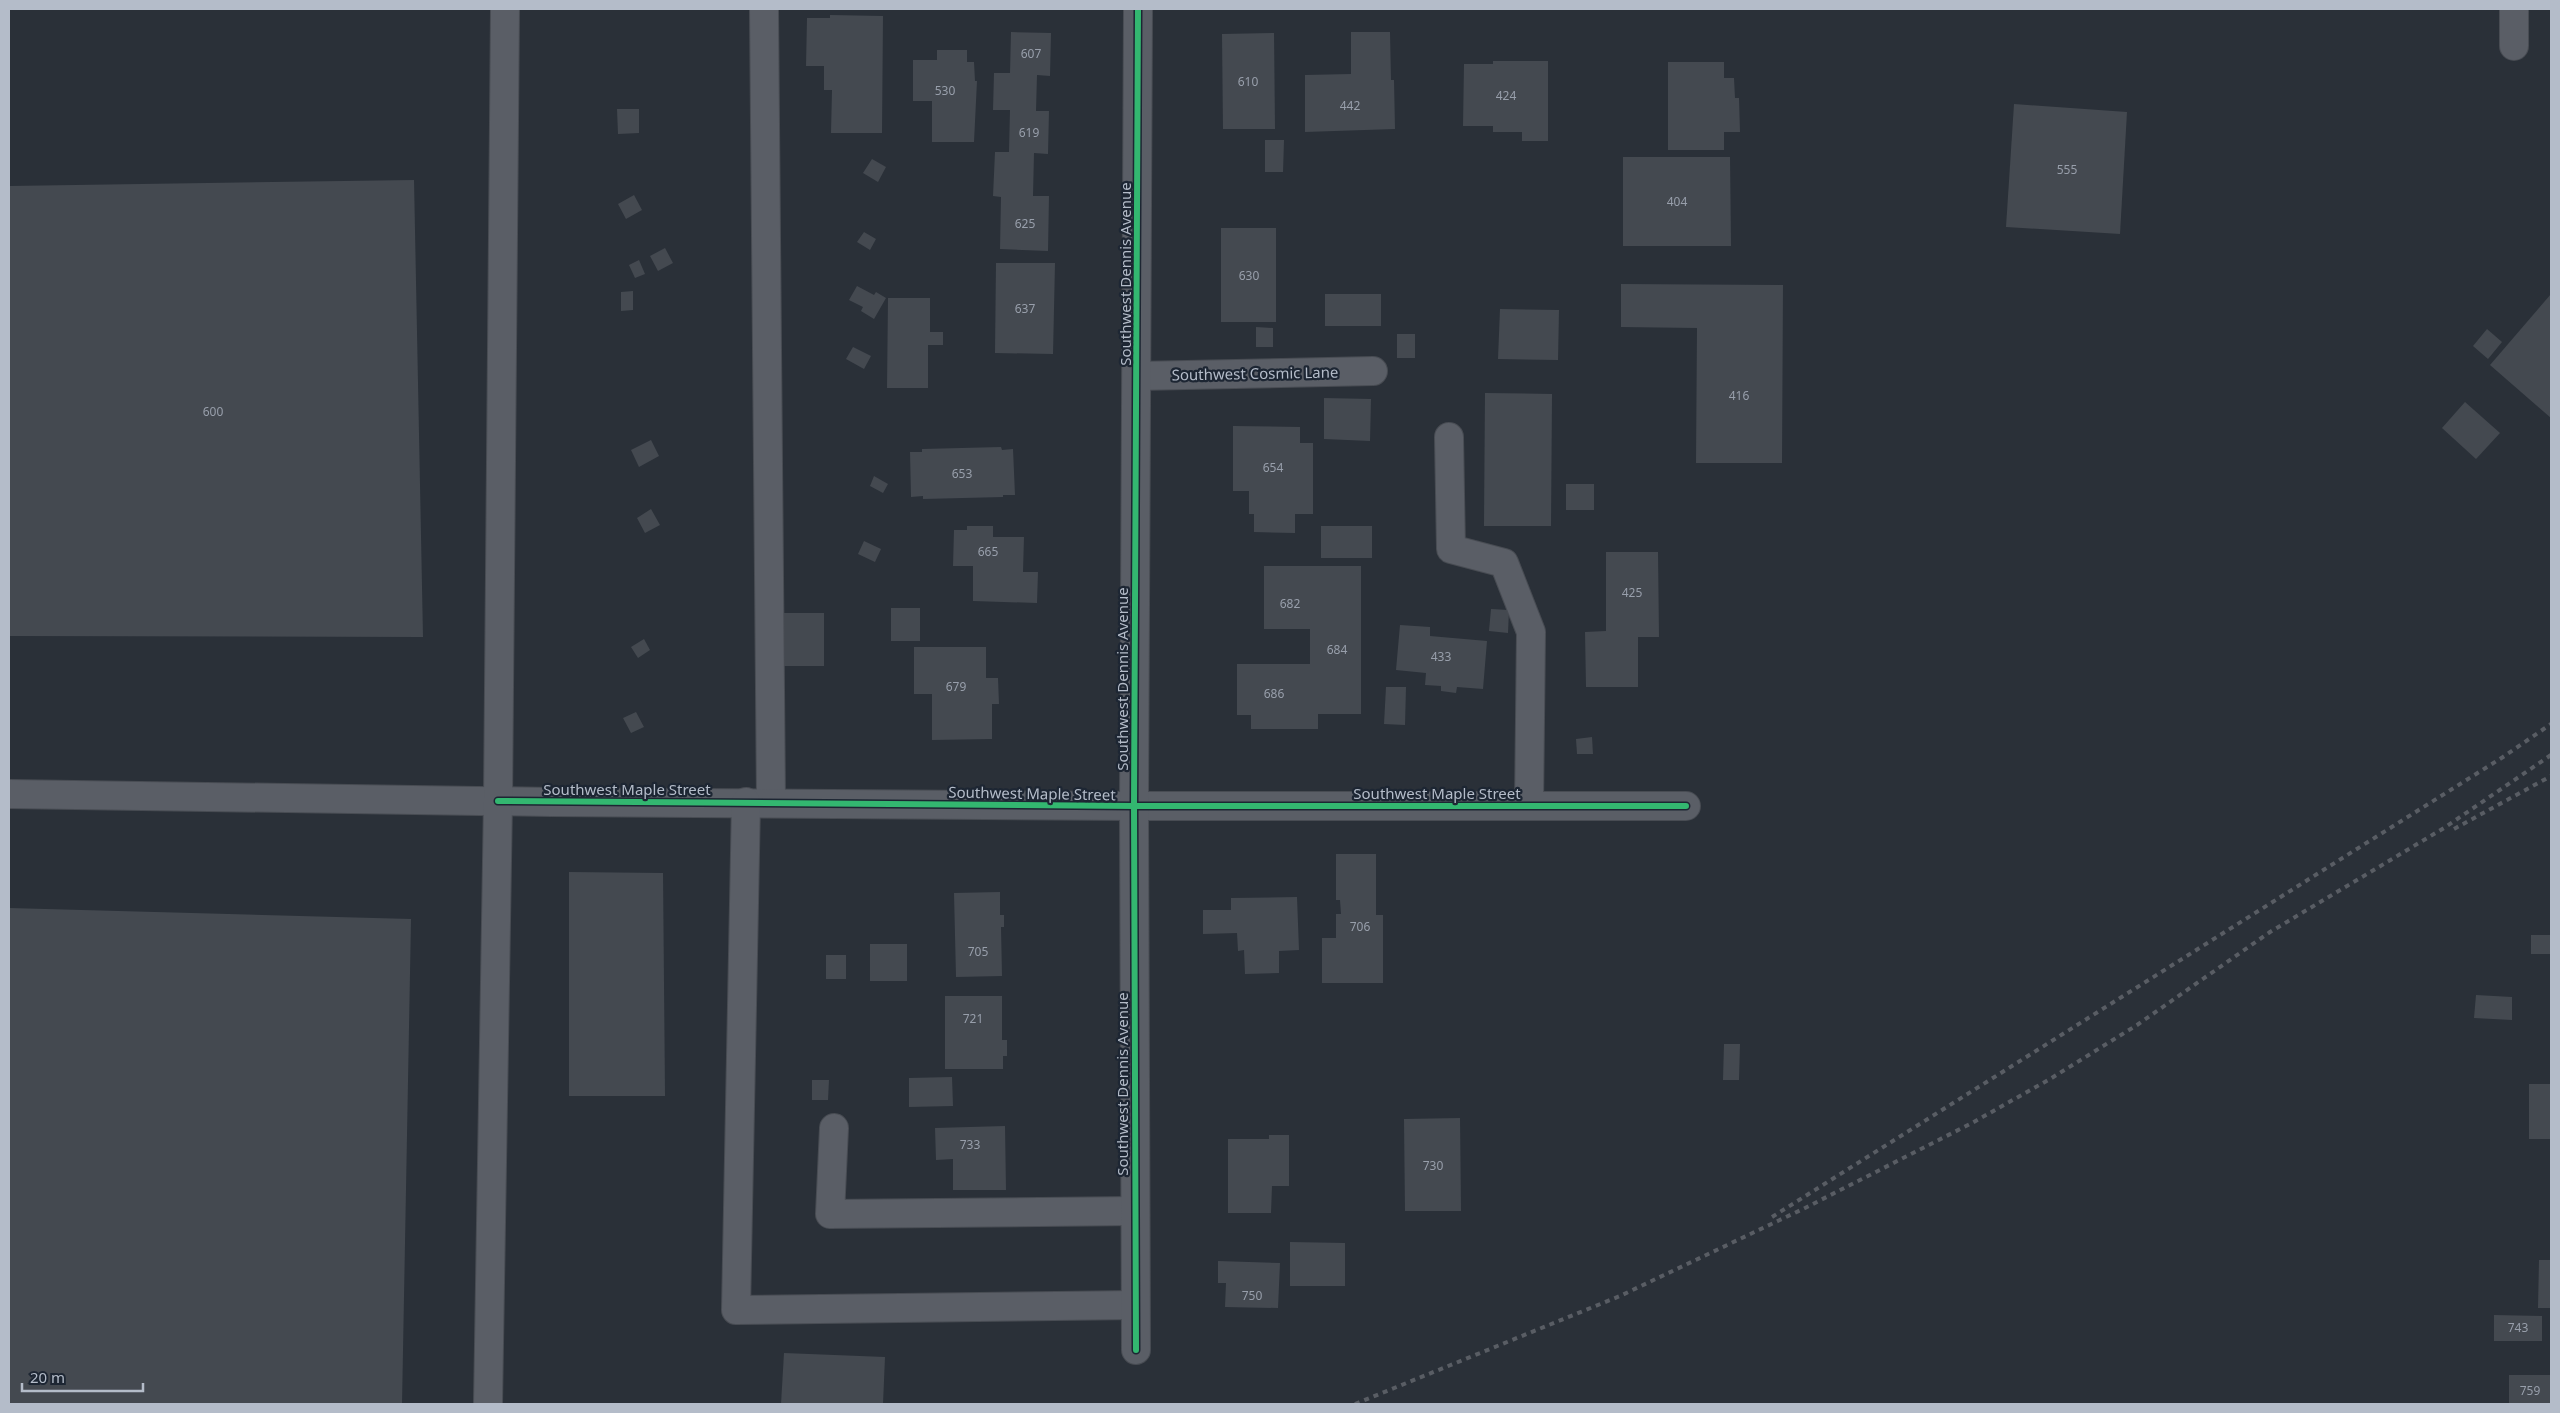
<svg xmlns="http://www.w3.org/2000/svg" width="2560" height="1413" viewBox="0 0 2560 1413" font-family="'Noto Sans',sans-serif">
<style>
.building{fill:#444950}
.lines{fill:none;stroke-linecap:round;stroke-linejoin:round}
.minor-casing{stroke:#484c53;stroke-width:30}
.minor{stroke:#5a5e66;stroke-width:28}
.rail{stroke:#595d64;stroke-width:4;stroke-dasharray:5 5;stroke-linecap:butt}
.cycleway-casing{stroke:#1d2633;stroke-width:9}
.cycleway{stroke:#33b770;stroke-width:6}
.labels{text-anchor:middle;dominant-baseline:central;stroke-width:4.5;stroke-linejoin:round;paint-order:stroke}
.number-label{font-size:12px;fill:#989fab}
.street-label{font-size:15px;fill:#b4bcc9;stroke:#1d2633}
</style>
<rect width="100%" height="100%" fill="#2a3038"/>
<g class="building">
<path d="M830,15L883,16L882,133H831L832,90H824V66H806L807,18H830Z"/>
<path d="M1011,32L1051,33L1050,76L1037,75L1036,111H1049L1048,154L1034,153L1033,196H1049L1048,251L1000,249L1001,197L993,196L995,152H1009L1010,110H993L994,73H1010Z"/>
<path d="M1351,32H1390L1391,80H1394L1395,129L1305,132V75L1351,74Z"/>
<path d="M1274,33L1275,129H1223L1222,34Z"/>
<path d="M937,50H967V62H974L975,81H977L974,142H932V101H913V60H937Z"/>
<path d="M1493,61H1548V141H1522V132H1493V126H1463L1464,64H1493Z"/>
<path d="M1668,62H1724V78H1734L1735,98H1739L1740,132H1724V150H1668Z"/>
<path d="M2014,104L2127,112L2120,234L2006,227Z"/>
<path d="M617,109H639V133L618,134Z"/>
<path d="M1265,140H1284L1283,172H1265Z"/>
<path d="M1623,157H1730L1731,246H1623Z"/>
<path d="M872,159L886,167L878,182L863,173Z"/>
<path d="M414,180L423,637L9,636V186Z"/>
<path d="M634,195L642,210L626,219L618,204Z"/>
<rect x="1221" y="228" width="55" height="94"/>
<path d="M864,232L876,239L870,250L857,242Z"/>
<path d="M665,248L673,263L658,271L650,256Z"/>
<path d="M639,260L645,274L635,278L629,265Z"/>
<path d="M996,263H1055L1053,354L995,353Z"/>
<path d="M1621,284L1783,285L1782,463H1696L1697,328L1621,327Z"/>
<path d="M857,286L874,295L876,292L886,298L874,319L861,311L863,307L849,300Z"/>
<path d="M633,291V310L621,311V292Z"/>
<rect x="1325" y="294" width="56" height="32"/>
<path d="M2551,294V418L2490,365Z"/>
<path d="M888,298H930V332H943V345H928V388H887Z"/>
<path d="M1500,309L1559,310L1558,360L1498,359Z"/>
<path d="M1256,327L1273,328V347H1256Z"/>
<path d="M2487,329L2502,342L2488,359L2473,346Z"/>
<rect x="1397" y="334" width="18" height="24"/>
<path d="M853,347L871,356L864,369L846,359Z"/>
<path d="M1485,393L1552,394L1551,526H1484Z"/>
<path d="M1324,398L1371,399L1370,441L1324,439Z"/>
<path d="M2465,402L2500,433L2476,459L2442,428Z"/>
<path d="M1233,426L1300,427V443H1313V514H1295V533L1254,532V514H1249V491H1233Z"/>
<path d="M651,440L659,456L639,467L631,450Z"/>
<path d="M1001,447L1002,450L1013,449L1015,495H1003V497L923,499V496L911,497L910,452H922V449Z"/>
<path d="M874,476L888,484L883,493L870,486Z"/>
<rect x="1566" y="484" width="28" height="26"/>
<path d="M651,509L660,525L645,533L637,518Z"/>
<path d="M967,526H993V537H1024L1023,572H1038L1037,603L973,601V566H953L954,530H967Z"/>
<rect x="1321" y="526" width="51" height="32"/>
<path d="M864,541L881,549L875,562L858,554Z"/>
<path d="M1606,552H1658L1659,637H1638V687H1586L1585,632L1606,631Z"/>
<path d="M1264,566H1361V714H1318V729H1251V715H1237V664H1310V629H1264Z"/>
<rect x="891" y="608" width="29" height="33"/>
<path d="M1491,609L1509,610L1508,633L1489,631Z"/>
<rect x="783" y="613" width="41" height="53"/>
<path d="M1400,625L1430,627V636L1487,641L1483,689L1457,687L1456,693L1441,691V686L1425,685L1426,673L1396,670Z"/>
<path d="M644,639L650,650L638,658L631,647Z"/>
<path d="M914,647H986V678H998L999,704H992V739L932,740V694H914Z"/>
<path d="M1386,687H1406L1405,725L1384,724Z"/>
<path d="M636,712L644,727L631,733L623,718Z"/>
<path d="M1592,737L1593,754H1577L1576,739Z"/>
<path d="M1336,854H1376V915H1383V983H1322V938H1336V914H1341L1340,900H1336Z"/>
<path d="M569,872L663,873L665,1096H569Z"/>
<path d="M1000,892V915H1004V927H1001L1002,976L956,977L954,893Z"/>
<path d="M1297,897L1299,950L1279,951V973L1245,974L1244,950L1238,951L1237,933L1203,934V910H1231V898Z"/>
<path d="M9,908L411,919L402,1404H9Z"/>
<rect x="2531" y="935" width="20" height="19"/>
<rect x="870" y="944" width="37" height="37"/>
<rect x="826" y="955" width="20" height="24"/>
<path d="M2476,995L2512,997V1020L2474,1018Z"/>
<path d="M945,996H1002V1040H1007V1056H1003V1069H945Z"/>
<path d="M1724,1044H1740L1739,1080H1723Z"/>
<path d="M952,1077L953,1106L909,1107V1078Z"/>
<path d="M812,1080H829L828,1100H812Z"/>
<rect x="2529" y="1084" width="22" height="55"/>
<path d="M1460,1118L1461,1211H1405L1404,1119Z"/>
<path d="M1005,1126L1006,1190H953V1159L936,1160L935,1128Z"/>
<path d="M1269,1135H1289V1186H1272L1271,1213H1228V1139H1269Z"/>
<path d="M1290,1242L1345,1243V1286H1290Z"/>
<path d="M2539,1260H2551V1308H2538Z"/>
<path d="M1218,1261L1280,1263L1278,1308L1225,1307L1226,1283H1218Z"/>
<path d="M2494,1315L2542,1316V1341H2494Z"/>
<path d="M784,1353L885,1357L883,1404H781Z"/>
<rect x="2509" y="1375" width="42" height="29"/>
</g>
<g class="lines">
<g class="minor-casing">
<g id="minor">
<path d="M764,9L771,802"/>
<path d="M2514,46V9"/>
<path d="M1137,376L1373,371"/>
<path d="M1449,437L1451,549L1504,563L1531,632L1529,806"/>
<path d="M9,794L551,802L1134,806H1686"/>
<path d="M746,802L736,1310L1135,1305"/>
<path d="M834,1128L830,1214L1135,1211"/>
<path d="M1136,1350L1134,806L1138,9"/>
<path d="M488,1404L498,801L505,9"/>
</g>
</g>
<use href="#minor" class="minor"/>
<g class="rail">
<path d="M2454,829L2551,776"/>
<path d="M1772,1217L2503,757L2551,724"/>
<path d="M1355,1404L1620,1296L1805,1208L1972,1123L2050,1079L2137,1025L2270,932L2444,828L2551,755"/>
</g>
<g class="cycleway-casing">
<g id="cycleway">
<path d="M498,801L1134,806H1686"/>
<path d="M1136,1350L1134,806L1138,9"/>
</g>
</g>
<use href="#cycleway" class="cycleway"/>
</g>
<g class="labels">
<g class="number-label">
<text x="1031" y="53">607</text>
<text x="1248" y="81">610</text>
<text x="945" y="90">530</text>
<text x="1506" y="95">424</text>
<text x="1350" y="105">442</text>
<text x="1029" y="132">619</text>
<text x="2067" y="169">555</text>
<text x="1677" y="201">404</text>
<text x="1025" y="223">625</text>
<text x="1249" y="275">630</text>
<text x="1025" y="308">637</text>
<text x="1739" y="395">416</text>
<text x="213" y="411">600</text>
<text x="1273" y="467">654</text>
<text x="962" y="473">653</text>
<text x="988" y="551">665</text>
<text x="1632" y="592">425</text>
<text x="1290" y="603">682</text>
<text x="1337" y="649">684</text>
<text x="1441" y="656">433</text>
<text x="956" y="686">679</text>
<text x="1274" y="693">686</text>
<text x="1360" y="926">706</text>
<text x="978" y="951">705</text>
<text x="973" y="1018">721</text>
<text x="970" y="1144">733</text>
<text x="1433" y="1165">730</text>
<text x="1252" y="1295">750</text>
<text x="2518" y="1327">743</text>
<text x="2530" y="1390">759</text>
</g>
<g class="street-label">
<text transform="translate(1125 274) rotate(-90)">Southwest Dennis Avenue</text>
<text transform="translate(1255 373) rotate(-1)">Southwest Cosmic Lane</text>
<text transform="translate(1122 679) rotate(-90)">Southwest Dennis Avenue</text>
<text x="627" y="789">Southwest Maple Street</text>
<text transform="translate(1032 793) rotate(1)">Southwest Maple Street</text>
<text x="1437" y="793">Southwest Maple Street</text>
<text transform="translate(1122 1084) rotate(-90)">Southwest Dennis Avenue</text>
</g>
</g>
<rect width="2560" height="1413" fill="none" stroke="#b4bcc9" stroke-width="20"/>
<path d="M22 1383v8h121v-8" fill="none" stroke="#b4bcc9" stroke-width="2.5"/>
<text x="30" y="1383" font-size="15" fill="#b4bcc9" stroke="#1d2633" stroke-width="4" paint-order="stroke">20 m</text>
</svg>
